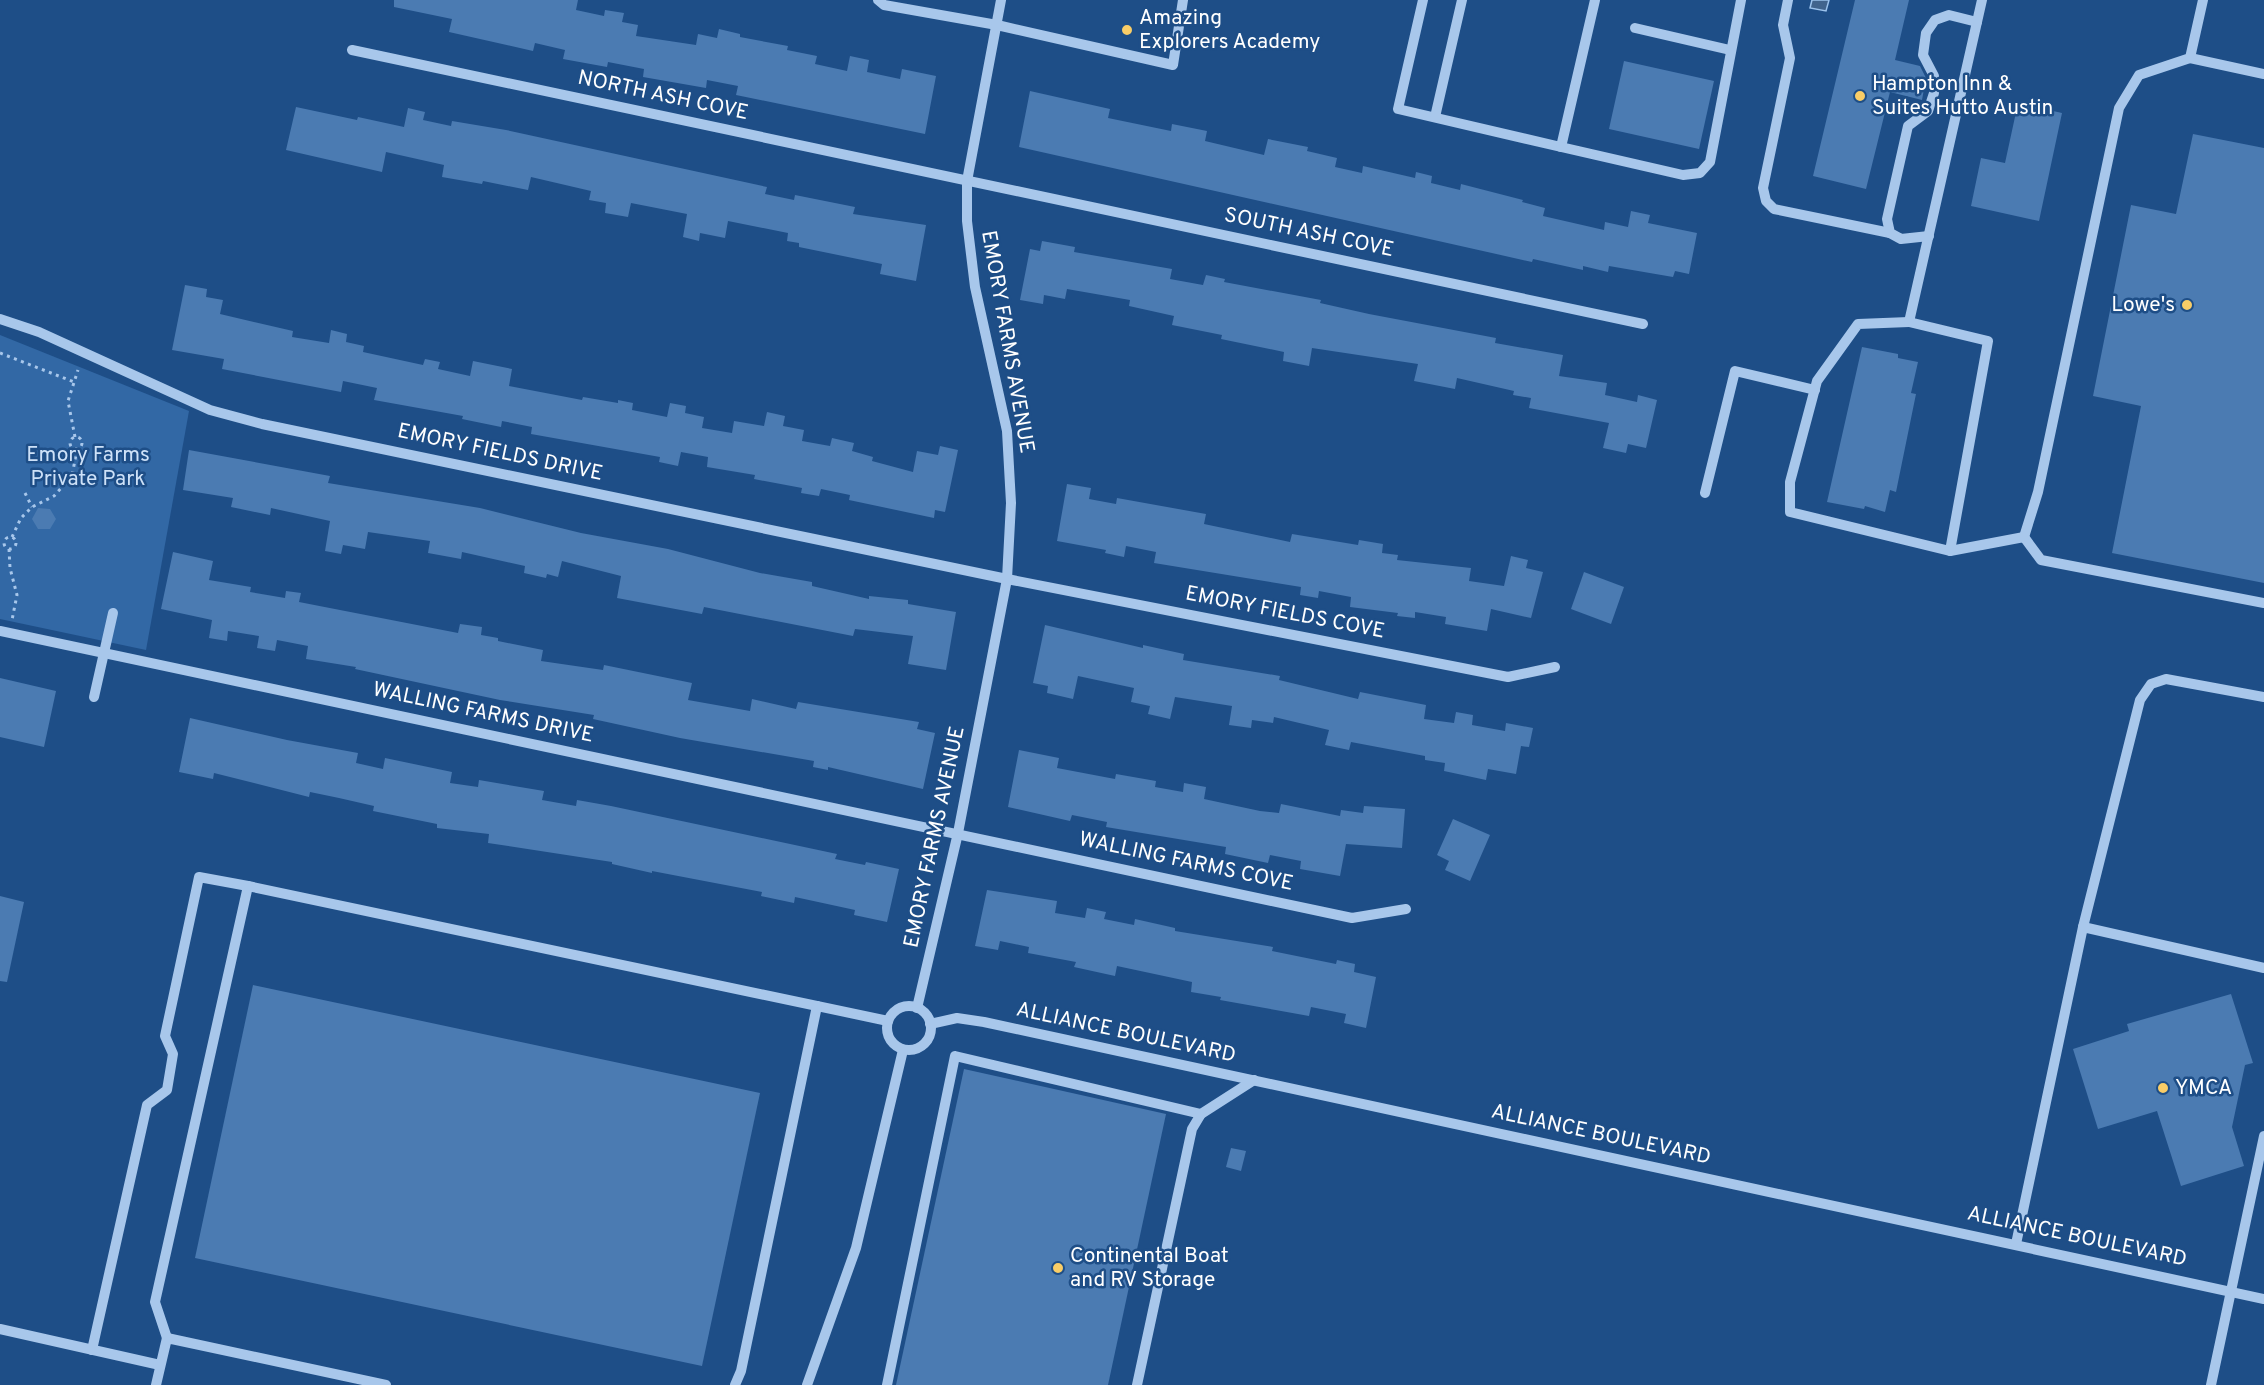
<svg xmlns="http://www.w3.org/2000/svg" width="2264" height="1385" viewBox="0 0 2264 1385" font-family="Overpass,sans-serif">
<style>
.green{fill:#3268a5}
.water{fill:#41648d;stroke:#9bc2ec;stroke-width:1.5}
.building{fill:#4b7bb2}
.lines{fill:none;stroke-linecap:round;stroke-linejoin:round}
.path{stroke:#a8c7eb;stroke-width:3;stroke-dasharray:3 4.5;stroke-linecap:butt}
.minor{stroke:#a8c7eb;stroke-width:10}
.poi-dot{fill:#f9cd67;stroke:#1e4e87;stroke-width:2}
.labels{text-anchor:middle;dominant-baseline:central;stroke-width:5;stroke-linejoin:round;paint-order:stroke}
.poi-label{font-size:21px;fill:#fff;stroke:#1e4e87;text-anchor:start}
.street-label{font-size:21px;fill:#fff;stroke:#1e4e87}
.park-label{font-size:21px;fill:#cde1f8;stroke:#1e4e87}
</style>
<rect width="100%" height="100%" fill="#1e4e87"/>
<path class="green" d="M0,335L189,411L146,650L0,619Z"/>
<path class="water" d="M1812,0H1829L1826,11L1810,8Z"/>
<g class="building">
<path d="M394,0H578L576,10L604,16L605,10L624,13L622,22L638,25L636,36L696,45L698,34L717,38L719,29L740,34V37L788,46L787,50L817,56L815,64L847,71L850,56L869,60L867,72L900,79L902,69L936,76L925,134L736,95L738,86L707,80L706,88L643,77L644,69L608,62L607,67L563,59L565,50L535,43L533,51L449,32L452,19L394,7Z"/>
<path d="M1855,0H1909L1895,60L1920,66L1926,78L1922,100L1890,92L1866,189L1813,176Z"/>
<path d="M1624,61L1714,81L1699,149L1609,129Z"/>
<path d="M1030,91L1110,109L1108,118L1171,131L1172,124L1207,131L1205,141L1264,155L1268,139L1308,147L1307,151L1337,158L1335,167L1362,173L1363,166L1415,178L1416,172L1432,176L1431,183L1460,190L1461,184L1523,200L1522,202L1545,208L1543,216L1604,230L1605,222L1628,227L1631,211L1650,215L1648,223L1697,233L1689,274L1675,271L1673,277L1609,266L1608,272L1583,266V270L1533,259L1532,262L1019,147Z"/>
<path d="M2018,103L2062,113L2039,221L1971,206L1981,158L2005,163Z"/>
<path d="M296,107L357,120L358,117L404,127L408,108L425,112L423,120L451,126L452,121L506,130L767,187L765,194L794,200L795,195L855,207L853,214L926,225L916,281L880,274L882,264L799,247V243L787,241L788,233L728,221L725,238L700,233L699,241L683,237L687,214L631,203L628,217L605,213L606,203L589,200L591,191L531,177L528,190L483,181L482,184L442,177L444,165L386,152L382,172L286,150Z"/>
<path d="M2193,134L2264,148V583L2112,553L2141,406L2093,396L2131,205L2176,214Z"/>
<path d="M1042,241L1075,247L1074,252L1172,269L1170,279L1203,285L1206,275L1225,279L1224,282L1321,300L1320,303L1369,314L1496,338L1495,343L1563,355L1559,376L1607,383L1605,395L1637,402L1638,395L1657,400L1646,448L1628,444L1626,453L1603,448L1609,423L1529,408L1531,398L1513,395L1514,391L1457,378L1455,389L1414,381L1418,364L1312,348L1309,366L1283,361L1284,352L1221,339L1222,335L1172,325L1174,316L1129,306L1130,300L1067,289L1065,299L1044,295L1043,304L1020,300L1030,249L1040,251Z"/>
<path d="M185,285L207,289L206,297L223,300L220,314L293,331L292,337L329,343L331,330L347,334L346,342L364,346L363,352L423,365L425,359L440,362L438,369L470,376L473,361L512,369L509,386L582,400L583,397L618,403V400L633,403L632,410L667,417L670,403L686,406L685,413L704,417L702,428L732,433L734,421L764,426L767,412L785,416L783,426L804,430L802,441L830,446L832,438L854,443L852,451L873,457L872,461L913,472L917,451L938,455L940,446L958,450L945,512L935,510L934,518L849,500L850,495L821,489L819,496L801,493L802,488L754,479L755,475L707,467L708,457L681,452L678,466L659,462L660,457L531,434L532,427L502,421L501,427L462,419L463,416L374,400L377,388L343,381L341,392L222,369L224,359L172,350Z"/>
<path d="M1862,347L1898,354V358L1918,362L1911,393L1916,394L1896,492L1890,490L1885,512L1865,506L1864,509L1827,502Z"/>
<path d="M189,450L330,476L328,483L480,508L581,533L668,549L760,573L812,582V586L869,599V596L908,600V604L956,612L946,670L908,664L913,636L855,629L853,636L704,607L702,614L617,598L621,576L562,561L558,577L547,574L546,578L524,573L525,566L462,552L461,559L428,553L430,541L368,532L365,549L343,545L341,554L325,551L330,521L271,508L270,515L231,507L233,498L183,490Z"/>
<path d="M1067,484L1091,488L1089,499L1116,504L1117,498L1206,514L1204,524L1290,542L1292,534L1358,545L1359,540L1383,544L1382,553L1398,555L1397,560L1471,568L1469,581L1504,586L1511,556L1528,560L1526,568L1543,572L1531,618L1491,609L1487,631L1445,624L1446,617L1415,612V618L1397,616L1398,613L1350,607L1351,597L1319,591L1318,598L1300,595L1301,587L1154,563L1156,552L1126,546L1124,557L1105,553L1106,550L1057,541Z"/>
<path d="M38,508L50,509L56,519L50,529H38L32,519Z"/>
<path d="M173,552L213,561L209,580L251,587L250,592L285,598L286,591L301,593L299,602L458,633L460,624L482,627L481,635L498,638V641L543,650L541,661L603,670L604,665L692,683L688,700L750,711L752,699L796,709L798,702L919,722L917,729L935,733L923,789L828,767V770L813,767L814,761L680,738L593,719L594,715L500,700L355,669L356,667L306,659L308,646L277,640L275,651L257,648L259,636L228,631L227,641L209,638L212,620L161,609Z"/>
<path d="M1584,572L1624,587L1611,624L1571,609Z"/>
<path d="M1045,625L1143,648V645L1184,654L1183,660L1280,676L1279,680L1358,699L1360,692L1426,705L1424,719L1454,723L1456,712L1473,715L1472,725L1505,731L1506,723L1533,728L1529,747L1521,746L1516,774L1488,769L1486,780L1444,771L1445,763L1425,760V756L1351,742L1349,750L1325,745L1329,730L1274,717L1273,723L1252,720L1251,728L1229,725L1232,706L1175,697L1170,719L1148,714L1150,706L1131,702L1134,688L1078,676L1073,699L1047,693L1048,686L1033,683Z"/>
<path d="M0,678L56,691L44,747L0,737Z"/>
<path d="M190,718L287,740L358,753L356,763L383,769L385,758L452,772L450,783L478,787L479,780L544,791L542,800L576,806L577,800L611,806L837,854L835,859L865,865L866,862L899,869L887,922L854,915L855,910L795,897L794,903L761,896L762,892L652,871V873L612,864V862L488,843L489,834L437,828V824L373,811L374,806L339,798L310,792L309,797L214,773L213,779L179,772Z"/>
<path d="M1019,750L1059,758L1057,768L1115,779L1116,774L1156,781L1155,787L1183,792L1184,783L1206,787L1204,799L1260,811L1279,813L1281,804L1340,816L1341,810L1363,813L1364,806L1405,809L1402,848L1346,844L1340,876L1300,869L1301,861L1270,855L1268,863L1225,854L1226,847L1106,827L1107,822L1072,815L1070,821L1008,807Z"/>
<path d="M1453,819L1490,835L1470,881L1445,870L1449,861L1437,855Z"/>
<path d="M987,890L1057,901L1055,913L1085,918L1087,908L1106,912L1104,919L1134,925L1135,919L1175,928V931L1273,947L1272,951L1336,964L1337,960L1355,964L1354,972L1376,977L1366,1028L1344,1023L1346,1014L1311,1007L1309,1016L1220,1000L1221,997L1191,992L1192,982L1117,966L1115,976L1074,967L1076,962L1028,953L1029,947L1000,941L998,950L975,946Z"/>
<path d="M0,896L24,902L7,982L0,981Z"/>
<path d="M253,985L760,1093L702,1366L195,1258Z"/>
<path d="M2231,994L2253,1063L2245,1065L2232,1127L2244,1166L2181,1186L2157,1111L2098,1129L2073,1049L2129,1031L2127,1024Z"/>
<path d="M964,1069L1166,1114L1108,1385H896Z"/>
<path d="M1231,1148L1246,1151L1241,1171L1226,1167Z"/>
</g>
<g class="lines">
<g class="path">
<path d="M0,353L74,382"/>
<path d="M75,437L68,401L78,370"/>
<circle cx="76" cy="443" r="6"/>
<path d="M25,493L32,507"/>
<circle cx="10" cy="543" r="6"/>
<path d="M12,537L21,518L32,507L54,496L72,476L77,449"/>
<path d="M9,549L10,568L17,595L12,620"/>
</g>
<g class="minor">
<path d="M878,0L884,5L997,25L1173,65L1183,0"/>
<path d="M1423,0L1398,109L1561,147L1595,0"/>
<path d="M1788,0L1783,25L1790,58L1763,188L1766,201L1774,209L1890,233"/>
<path d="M1635,28L1730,50"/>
<path d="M352,50L1643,324"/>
<path d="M2190,58L2264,74"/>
<path d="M1435,117L1462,0"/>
<path d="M1561,147L1683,175L1700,173L1710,162L1741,0"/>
<path d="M1929,236L1901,239L1890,233L1887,219L1908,126L1928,111L1934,93V76L1923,55L1926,33L1935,20L1949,15L1977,22"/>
<path d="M0,319L39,332L210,410L262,424L1007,579L1508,677L1555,667"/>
<path d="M1909,322L1858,324L1817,381L1790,482V512L1950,551L2024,537L2041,560L2264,603"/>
<path d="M1705,493L1735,371L1815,390"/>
<path d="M2024,537L2038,492L2119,108L2139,75L2190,58L2203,0"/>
<path d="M1950,551L1988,341L1909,322L1982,0"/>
<path d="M0,631L1352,918L1406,909"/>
<path d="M94,697L113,613"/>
<path d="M2083,927L2140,700L2151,684L2166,679L2264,697"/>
<circle cx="909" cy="1028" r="22"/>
<path d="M917,1008L958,833L1007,579L1011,503L1007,431L975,287L967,221V181L1001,0"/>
<path d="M930,1024L957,1018L984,1022L2264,1299"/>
<path d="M2016,1244L2083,927L2264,968"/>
<path d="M0,1329L160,1365"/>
<path d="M167,1338L155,1302L248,886L888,1021"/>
<path d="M92,1350L147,1105L167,1090L173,1054L165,1036L199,877L248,886"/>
<path d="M156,1385L167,1338L386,1385"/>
<path d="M735,1385L741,1371L817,1006"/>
<path d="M807,1385L856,1248L903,1050"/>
<path d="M887,1385L955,1056L1201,1114"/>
<path d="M1137,1385L1192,1129L1201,1114L1254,1080"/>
<path d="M2211,1385L2264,1136"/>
</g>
</g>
<g class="poi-dot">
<circle cx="1127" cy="30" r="6"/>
<circle cx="1860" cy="96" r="6"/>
<circle cx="2187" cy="305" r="6"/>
<circle cx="2163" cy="1088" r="6"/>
<circle cx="1058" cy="1268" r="6"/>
</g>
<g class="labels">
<g class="poi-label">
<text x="1139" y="18">Amazing<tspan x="1139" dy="24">Explorers Academy</tspan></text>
<text x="1872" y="84">Hampton Inn &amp;<tspan x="1872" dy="24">Suites Hutto Austin</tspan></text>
<text x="2175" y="305" text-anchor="end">Lowe's</text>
<text x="2175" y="1088">YMCA</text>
<text x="1070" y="1256">Continental Boat<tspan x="1070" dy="24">and RV Storage</tspan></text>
</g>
<g class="street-label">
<text transform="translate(663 96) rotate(12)">NORTH ASH COVE</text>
<text transform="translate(1309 233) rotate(12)">SOUTH ASH COVE</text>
<text transform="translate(1007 342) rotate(80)">EMORY FARMS AVENUE</text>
<text transform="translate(500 453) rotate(12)">EMORY FIELDS DRIVE</text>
<text transform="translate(1285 613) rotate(11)">EMORY FIELDS COVE</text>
<text transform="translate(483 713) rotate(12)">WALLING FARMS DRIVE</text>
<text transform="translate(935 837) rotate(-78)">EMORY FARMS AVENUE</text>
<text transform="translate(1186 862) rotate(12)">WALLING FARMS COVE</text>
<text transform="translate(1126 1033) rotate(12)">ALLIANCE BOULEVARD</text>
<text transform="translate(1601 1135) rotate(12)">ALLIANCE BOULEVARD</text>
<text transform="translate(2077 1237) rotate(12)">ALLIANCE BOULEVARD</text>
</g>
<g class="park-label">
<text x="88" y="455">Emory Farms<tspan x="88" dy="24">Private Park</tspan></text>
</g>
</g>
</svg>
